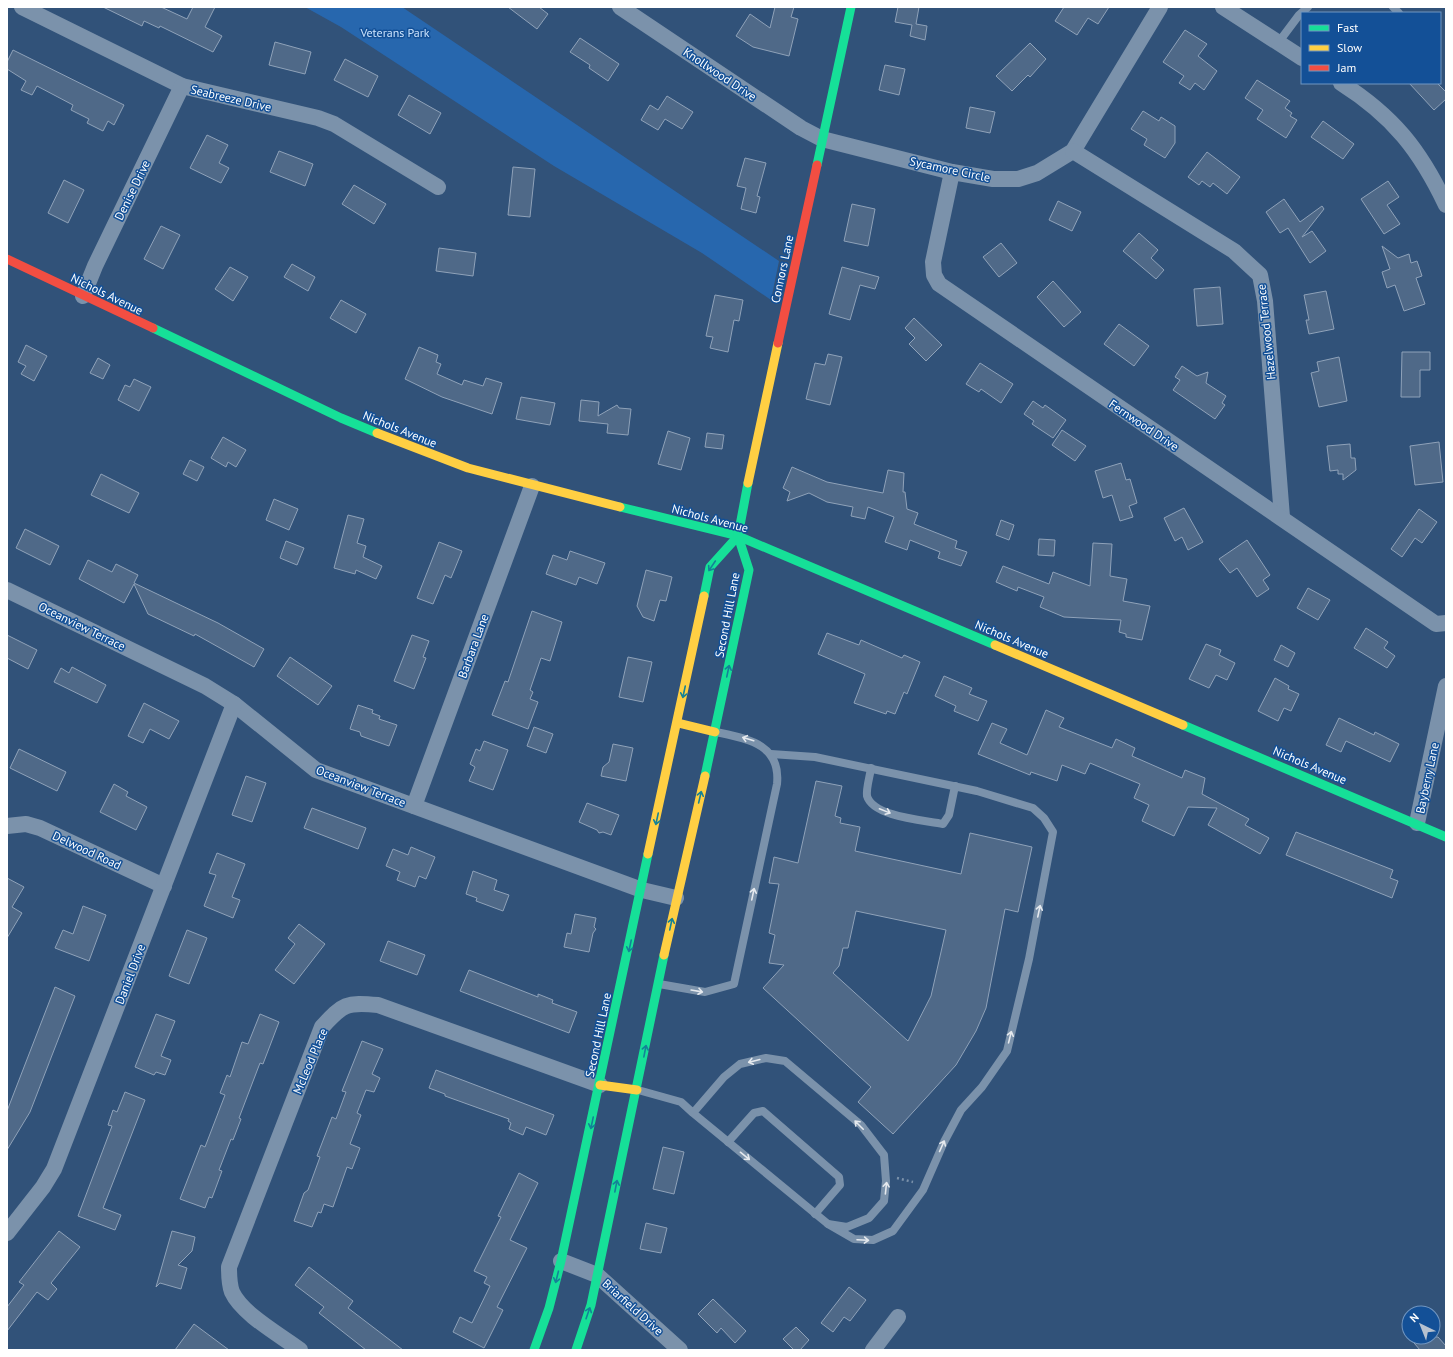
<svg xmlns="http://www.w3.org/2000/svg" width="1453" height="1357" viewBox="0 0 1453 1357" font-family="'PT Sans',sans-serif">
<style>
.green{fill:#2767ae}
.building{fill:#4f6988;stroke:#8fa2b9;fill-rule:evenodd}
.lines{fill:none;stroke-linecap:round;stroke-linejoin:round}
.path{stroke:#7b92ab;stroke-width:2.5;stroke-dasharray:2 3;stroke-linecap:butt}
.lane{stroke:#7b92ab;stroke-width:8}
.street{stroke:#7b92ab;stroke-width:16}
.fast{stroke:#16e098;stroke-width:9}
.slow{stroke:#ffcf43;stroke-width:9}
.jam{stroke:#f24e42;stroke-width:9}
.oneway{stroke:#148297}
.oneway2{stroke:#e5e9ee}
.labels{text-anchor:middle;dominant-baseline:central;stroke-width:3;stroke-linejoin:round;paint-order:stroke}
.park-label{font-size:12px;fill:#cce3fd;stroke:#135097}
.street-label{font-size:12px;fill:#fff;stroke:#135097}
</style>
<rect width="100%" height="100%" fill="#315279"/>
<path class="green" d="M305,7H402L779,261L771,300L702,253L554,166L341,27Z"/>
<g class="building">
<path d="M103,7H161L187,19L193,7H215L205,27L222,36L213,52L160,26L159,28L144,21L142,26Z"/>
<path d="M508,7H539L548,14L537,29Z"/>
<path d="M775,7H794L791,17L798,19L789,56L753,47L736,36L750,14L770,28Z"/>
<path d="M898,7H919L916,24L927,26L925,40L910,36L912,25L895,22Z"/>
<path d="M1064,7H1109L1098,24L1088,18L1077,35L1055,21Z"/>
<path d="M1185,30L1207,44L1198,56L1217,71L1204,90L1195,83L1190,90L1179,83L1184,76L1163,62Z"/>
<path d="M580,38L619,64L608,81L589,68L590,65L570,52Z"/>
<path d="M275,42L311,52L305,74L269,65Z"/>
<path d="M1030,43L1046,59L1030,77L1028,75L1012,91L996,76Z"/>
<path d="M13,50L124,105L114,125L108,121L103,131L87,123L89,119L71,110L73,105L37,86L32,95L21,90L26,81L7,69V62Z"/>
<path d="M345,59L378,76L368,97L334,80Z"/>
<path d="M885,65L905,69L899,95L879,90Z"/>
<path d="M1257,80L1290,101L1285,108L1292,113L1290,116L1297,120L1286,138L1257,119L1263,110L1245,98Z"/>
<path d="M1409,83H1437L1446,92V99L1434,110Z"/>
<path d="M409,95L441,113L430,134L398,115Z"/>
<path d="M667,96L693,112L682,129L665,119L658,130L641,120L650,105L658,110Z"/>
<path d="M970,107L995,112L990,133L966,128Z"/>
<path d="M1143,111L1159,121L1161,117L1175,126V143L1165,158L1144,145L1147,139L1131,129Z"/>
<path d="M1323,121L1354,144L1343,159L1311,137Z"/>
<path d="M207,135L228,145L219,163L229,168L221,183L190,168Z"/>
<path d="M279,151L313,164L305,186L270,172Z"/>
<path d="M1207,152L1240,177L1227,194L1213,183L1210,187L1202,181L1199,185L1188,177Z"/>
<path d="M745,158L766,163L757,196L760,197L756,213L741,209L746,188L737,186Z"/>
<path d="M513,167L535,169L530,217L508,215Z"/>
<path d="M64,180L84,190L68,223L48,213Z"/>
<path d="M1388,181L1399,197L1387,205L1400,224L1384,234L1361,199Z"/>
<path d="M354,185L386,204L374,224L342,204Z"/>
<path d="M1284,199L1300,222L1322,206L1324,209L1302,237L1312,231L1326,251L1310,263L1288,228L1280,233L1266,212Z"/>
<path d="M1058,201L1081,212L1072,231L1049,220Z"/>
<path d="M852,204L875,209L868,246L844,241Z"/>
<path d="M161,226L180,235L163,269L144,259Z"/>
<path d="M1139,233L1158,250L1151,258L1164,270L1156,279L1123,251Z"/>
<path d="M1001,243L1017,263L999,277L983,257Z"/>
<path d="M1382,246L1398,258L1409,254L1411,263L1417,261L1422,276L1416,278L1425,304L1404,311L1395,285L1387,288L1382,272L1390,269Z"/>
<path d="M439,248L476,253L473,276L436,271Z"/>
<path d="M292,264L315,277L308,291L284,277Z"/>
<path d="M230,267L248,277L233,301L215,289Z"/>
<path d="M842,267L879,277L875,289L860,285L850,320L829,314Z"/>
<path d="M1053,281L1081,312L1064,327L1037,297Z"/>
<path d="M1220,287L1223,324L1197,326L1194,289Z"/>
<path d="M1326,291L1334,329L1309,334L1306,320H1309L1304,295Z"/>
<path d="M715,295L743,300L739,321L734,320L728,352L710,348L713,337L706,336Z"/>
<path d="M341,300L366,314L356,333L330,318Z"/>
<path d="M914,318L942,345L926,361L909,344L915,338L905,328Z"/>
<path d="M1119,324L1149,346L1134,366L1104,344Z"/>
<path d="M26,345L47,356L34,381L21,374L26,366L18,362Z"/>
<path d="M419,347L438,355L436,362L441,364L437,374L462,385L464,380L483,386L486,378L502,383L492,414L442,397L405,379Z"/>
<path d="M1402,352H1430V370H1420V397H1401Z"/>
<path d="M828,354L842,357L830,405L806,399L815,363L825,365Z"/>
<path d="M1339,357L1347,401L1319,407L1311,373L1319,371L1317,362Z"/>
<path d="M98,358L110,365L103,379L90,373Z"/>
<path d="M980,363L1013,384L1001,403L981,389L979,392L966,384Z"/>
<path d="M1182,366L1197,376L1208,372L1206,383L1226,396L1222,403L1225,405L1215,419L1173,390L1180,380L1175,377Z"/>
<path d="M134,379L151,387L139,411L118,400L125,385L130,387Z"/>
<path d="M521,397L555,403L550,425L516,419Z"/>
<path d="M581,400L599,402L598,416L617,405L619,408L631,409L628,435L607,433L608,424L579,421Z"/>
<path d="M1033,401L1043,408L1045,405L1066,420L1053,438L1032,424L1034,421L1024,414Z"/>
<path d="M1062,430L1086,446L1075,461L1052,445Z"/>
<path d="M668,431L690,438L681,470L658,464Z"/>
<path d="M707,433L724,435L722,449L705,447Z"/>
<path d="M223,437L246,450L236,467L228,462L226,467L211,458Z"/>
<path d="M1439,442L1443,482L1415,485L1410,446Z"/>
<path d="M1350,444L1351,458H1355L1356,470L1343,480V474H1338V470L1330,471L1327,446Z"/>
<path d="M190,460L204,467L197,481L183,474Z"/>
<path d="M1121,463L1126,480L1130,479L1137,503L1129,506L1133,517L1120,521L1112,495L1103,498L1095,471Z"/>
<path d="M792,467L827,482L883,493L888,470L904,473L903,492H905L907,509L918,513L914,524L957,541L955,548L967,552L961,566L938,558L940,552L910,540L907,550L885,542L894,517L868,507L865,519L851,516L853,507L827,502L809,493L787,501L790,492L783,488Z"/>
<path d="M101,474L139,493L129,513L91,495Z"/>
<path d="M274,499L298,509L289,530L266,520Z"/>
<path d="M1184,508L1203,542L1188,550L1182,537L1175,541L1164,518Z"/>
<path d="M1419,509L1437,522L1422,543L1415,538L1402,557L1391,549Z"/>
<path d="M348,515L364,519L357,543L366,546L363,557L382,566L376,579L356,570L355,574L334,568Z"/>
<path d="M1001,520L1014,525L1009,540L996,535Z"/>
<path d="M25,529L59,546L50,565L16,548Z"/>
<path d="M1039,539L1055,540L1054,556L1038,555Z"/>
<path d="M1247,540L1270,575L1263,580L1269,589L1257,597L1237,568L1230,573L1219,559Z"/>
<path d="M286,541L304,548L297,565L280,558Z"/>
<path d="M439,542L462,551L451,578L445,575L433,604L417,598Z"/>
<path d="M1093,543L1112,544L1110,576L1127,579L1123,601L1150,606L1142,640L1126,637V634L1119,632L1121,620L1064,617L1040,607L1044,597L1018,587L1017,591L996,582L1003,566L1049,584L1053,572L1090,586Z"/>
<path d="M570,551L605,563L597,584L579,577L576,585L546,574L553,555L567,560Z"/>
<path d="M88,560L112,572L116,564L138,575L134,583L218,623L264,649L254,667L195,634L194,636L148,614L134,584L124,603L79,579Z"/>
<path d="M646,570L672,577L666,601L660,600L654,621L643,617L637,606Z"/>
<path d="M1308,588L1330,600L1318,620L1297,608Z"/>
<path d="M532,611L562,622L550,661L541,658L530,690L533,692L530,699L538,702L528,729L492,715L505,681L508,682Z"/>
<path d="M1366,628L1388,642L1384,648L1395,656L1387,668L1354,648Z"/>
<path d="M827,633L859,645L861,640L902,658L904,655L920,662L907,694L904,692L895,714L887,711L886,714L854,703L865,674L818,654Z"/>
<path d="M7,635L37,650L28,669L7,658Z"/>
<path d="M412,635L429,641L423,657L426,658L414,689L394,681Z"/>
<path d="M1206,644L1221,650L1219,655L1235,663L1227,680L1216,675L1209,688L1189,679Z"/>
<path d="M1281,645L1295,653L1288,667L1274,660Z"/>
<path d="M290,657L332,686L318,705L277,676Z"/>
<path d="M628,657L652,662L643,702L619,697Z"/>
<path d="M72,667L106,685L97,703L54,682L61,668L69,673Z"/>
<path d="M944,676L972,688L969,694L987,701L978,721L954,711L956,706L935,696Z"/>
<path d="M1275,678L1289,686L1288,689L1299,694L1291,711L1284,708L1278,721L1258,711Z"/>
<path d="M144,703L179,721L169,739L150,729L143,743L128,736Z"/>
<path d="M358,705L373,710L372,713L380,716L379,719L397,725L389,746L361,736L360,732L350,729Z"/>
<path d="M1046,710L1064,718L1059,727L1112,748L1116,739L1135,748L1132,756L1182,778L1185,770L1205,778L1202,794L1249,819L1245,825L1269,838L1260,854L1208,825L1217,808L1188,807L1174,836L1142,821L1149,805L1134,798L1140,784L1090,763L1085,774L1062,765L1057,781L1031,772L1030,775L978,754L992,723L1007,729L1000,743L1027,755Z"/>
<path d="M1339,718L1374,735L1375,732L1399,744L1390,762L1346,741L1341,752L1326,745Z"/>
<path d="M534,727L553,734L546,753L527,746Z"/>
<path d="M484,741L508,750L493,790L469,781L475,767L470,764L476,749L480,751Z"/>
<path d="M613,744L633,748L626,781L601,776L603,767L609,762Z"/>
<path d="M19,749L66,772L57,791L10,768Z"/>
<path d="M246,776L266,783L252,822L232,815Z"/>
<path d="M816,781L842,786L835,816L841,818L840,823L860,827L855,851L961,874L970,833L1032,847L1018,912L1005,909L986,1008L976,1031L956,1065L893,1134L858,1102L871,1087L763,988L784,965L769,963L775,935L769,933L779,884L769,883L774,857L798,863ZM856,911L946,930L931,996L908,1041L833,973L839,966L843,948H848Z"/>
<path d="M114,784L128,792L126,796L147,807L136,830L100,812Z"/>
<path d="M587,803L619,815L611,835L603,832L599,833L597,830L579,822Z"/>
<path d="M312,808L366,828L358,849L304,828Z"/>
<path d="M1296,832L1393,870L1390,878L1398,881L1392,898L1286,855Z"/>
<path d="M411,847L435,857L426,879L419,876L415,887L397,880L400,872L386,866L393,849L408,855Z"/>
<path d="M217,853L245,864L232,897L240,900L233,918L204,906L216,875L209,873Z"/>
<path d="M473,871L497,880L494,890L509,895L503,911L476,901L477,898L466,894Z"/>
<path d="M7,878L24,887L12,907L22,913L7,938Z"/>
<path d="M83,906L106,915L89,961L55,948L63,930L73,934Z"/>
<path d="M575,914L596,918L594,927L596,929L593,933L589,952L564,947L567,933L571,934Z"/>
<path d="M299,924L325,944L294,984L275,970L295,944L288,938Z"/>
<path d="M187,930L207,938L189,984L169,976Z"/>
<path d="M388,941L425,955L417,975L380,961Z"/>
<path d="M469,970L538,997V994L553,1000L552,1003L577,1012L569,1033L460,991Z"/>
<path d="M55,987L75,996L30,1112L7,1150V1111Z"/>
<path d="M156,1014L175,1021L161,1056L171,1060L165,1075L156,1072L154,1075L135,1067Z"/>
<path d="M260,1014L279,1022L263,1064L260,1063L239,1118L241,1119L233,1140L231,1139L219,1170L222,1171L212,1198L209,1197L205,1208L180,1199L201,1145L205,1147L225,1095L220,1093L227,1075L230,1077L242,1042L248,1044Z"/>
<path d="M362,1041L383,1049L372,1074L380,1078L374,1092L366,1090L357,1113L361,1115L350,1144L360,1148L352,1169L347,1167L333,1207L324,1204L321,1213L318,1212L312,1227L294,1221L304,1193L308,1190L320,1157L317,1156L332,1117L336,1119L346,1092L342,1091Z"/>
<path d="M436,1070L554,1115L546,1135L526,1127L523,1135L509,1129L511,1123L508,1121L509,1119L445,1096V1094L429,1088Z"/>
<path d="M125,1092L145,1100L103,1208L121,1215L115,1230L78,1216L112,1126L108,1125L113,1110L117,1112Z"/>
<path d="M663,1147L684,1152L674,1194L653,1189Z"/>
<path d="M519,1173L538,1183L510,1240L527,1248L497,1307L503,1310L484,1348L453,1332L460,1317L472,1323L490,1286L484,1283L487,1277L474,1271L501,1217L498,1216Z"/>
<path d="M646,1223L667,1228L661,1253L640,1249Z"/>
<path d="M59,1231L80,1247L51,1283L57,1289L48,1300L37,1292L7,1331V1307L24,1285L19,1282Z"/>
<path d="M172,1231L195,1237L192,1251L178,1265L187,1268L181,1289L160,1283L156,1287Z"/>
<path d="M309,1267L353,1301L348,1308L403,1350H366L319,1313L324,1307L295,1285Z"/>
<path d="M849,1287L866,1300L850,1321L844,1317L833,1332L821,1323Z"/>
<path d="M713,1299L746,1331L735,1343L721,1328L717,1333L698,1314Z"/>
<path d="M194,1324L229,1350H175Z"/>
<path d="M796,1327L809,1340L800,1350H794L783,1339Z"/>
<path d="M1409,1337H1438L1446,1346V1350H1420Z"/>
</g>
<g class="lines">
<path class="path" d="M897,1178L913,1182"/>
<g class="lane">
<path d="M1393,7L1399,13"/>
<path d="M1278,43L1299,15L1308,7"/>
<path d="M771,754L815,757L977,791L1033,808L1044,818L1053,832L1029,959L1007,1051L982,1087L961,1110L944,1142L923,1190L893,1231L873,1240L854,1239L828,1224"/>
<path d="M871,768C870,776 866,788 867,796C873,817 924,820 943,824L949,815L955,786"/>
<path d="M659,984L705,992L734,984L777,784C781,744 748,739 716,732"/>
<path d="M638,1090L681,1102L693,1113L828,1224L847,1227L869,1218L884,1201L886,1181L884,1155L861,1125L785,1061L766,1058L740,1064L724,1077L693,1113"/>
<path d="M728,1142L754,1113L763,1111L839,1177L840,1185L815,1214"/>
</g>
<g class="street">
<path d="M22,7L182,86L318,118L334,124L438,187"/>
<path d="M620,7L801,128L822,139L952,172L993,179H1018L1037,173L1073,151L1160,7"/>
<path d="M1223,7L1302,58"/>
<path d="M1341,83C1393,116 1420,150 1446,205"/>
<path d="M1073,151L1234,251L1260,275L1265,301L1282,517"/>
<path d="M952,172L933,262L934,275L939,284L1436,624L1446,623"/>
<path d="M83,296L95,266L182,86"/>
<path d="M7,590L205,686L234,704L316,770L642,890L676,898"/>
<path d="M414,806L532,486"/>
<path d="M1417,823L1446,686"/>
<path d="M7,826L26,824L40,828L164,886"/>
<path d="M7,1233L43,1187L54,1169L234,704"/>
<path d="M561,1261L597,1275L680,1350"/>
<path d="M300,1350C280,1335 242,1314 232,1292C229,1284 229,1276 229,1267L322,1027C343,1004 346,1002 378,1005L600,1085"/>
<path d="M873,1350L898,1317"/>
</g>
<g class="fast">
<path d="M817,165L851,7"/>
<path d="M153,328L341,418L377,433"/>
<path d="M620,507L738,536L995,645"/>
<path d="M704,596L710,567L738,536"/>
<path d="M1183,725L1446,837"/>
<path d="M705,776L749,570L738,536L748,483"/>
<path d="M534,1350L549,1308L561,1261L648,854"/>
<path d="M576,1350L591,1305L664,955"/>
</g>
<g class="slow">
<path d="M377,433L468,468L620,507"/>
<path d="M748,483L778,343"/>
<path d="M995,645L1183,725"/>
<path d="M678,723L715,732"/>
<path d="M648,854L704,596"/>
<path d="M664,955L705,776"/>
<path d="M600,1085L637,1090"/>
</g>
<g class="jam">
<path d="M7,259L153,328"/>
<path d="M778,343L817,165"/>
</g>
</g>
<defs><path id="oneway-shaft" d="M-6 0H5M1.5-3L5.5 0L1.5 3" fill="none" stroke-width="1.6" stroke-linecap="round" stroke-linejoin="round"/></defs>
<g class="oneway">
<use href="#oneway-shaft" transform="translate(712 566) rotate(124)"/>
<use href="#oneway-shaft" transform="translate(728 671) rotate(-78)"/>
<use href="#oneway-shaft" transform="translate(684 692) rotate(102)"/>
<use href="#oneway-shaft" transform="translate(700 797) rotate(-77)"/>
<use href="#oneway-shaft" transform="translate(657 819) rotate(102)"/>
<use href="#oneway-shaft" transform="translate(671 924) rotate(-78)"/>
<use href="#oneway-shaft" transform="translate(630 946) rotate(102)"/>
<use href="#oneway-shaft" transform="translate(645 1051) rotate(-79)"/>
<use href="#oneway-shaft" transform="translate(592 1123) rotate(102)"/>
<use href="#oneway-shaft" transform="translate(616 1186) rotate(-79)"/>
<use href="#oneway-shaft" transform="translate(557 1277) rotate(104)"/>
<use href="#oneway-shaft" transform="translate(588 1313) rotate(-71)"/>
</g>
<g class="oneway2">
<use href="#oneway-shaft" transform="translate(748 739) rotate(-163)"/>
<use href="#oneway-shaft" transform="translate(885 811) rotate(22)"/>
<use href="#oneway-shaft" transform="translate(753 894) rotate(-78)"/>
<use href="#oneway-shaft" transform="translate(1039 911) rotate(-78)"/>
<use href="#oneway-shaft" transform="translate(697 991) rotate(10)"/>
<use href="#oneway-shaft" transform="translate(1010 1037) rotate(-76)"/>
<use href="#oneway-shaft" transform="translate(754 1061) rotate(166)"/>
<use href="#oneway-shaft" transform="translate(859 1125) rotate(-135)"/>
<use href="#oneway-shaft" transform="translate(942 1146) rotate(-66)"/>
<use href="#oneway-shaft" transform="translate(745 1156) rotate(39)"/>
<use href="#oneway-shaft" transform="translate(886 1188) rotate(-84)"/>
<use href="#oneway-shaft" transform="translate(863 1240) rotate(3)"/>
</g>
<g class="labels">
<g class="park-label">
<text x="395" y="32">Veterans Park</text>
</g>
<g class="street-label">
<text transform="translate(720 74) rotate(34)">Knollwood Drive</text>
<text transform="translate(231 98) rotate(13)">Seabreeze Drive</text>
<text transform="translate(950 169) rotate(12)">Sycamore Circle</text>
<text transform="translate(132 190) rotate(-64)">Denise Drive</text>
<text transform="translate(782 269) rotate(-78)">Connors Lane</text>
<text transform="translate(107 294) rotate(26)">Nichols Avenue</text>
<text transform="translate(1266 332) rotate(-96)">Hazelwood Terrace</text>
<text transform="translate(1144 425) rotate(34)">Fernwood Drive</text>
<text transform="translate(400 429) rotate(22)">Nichols Avenue</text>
<text transform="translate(710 518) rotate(15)">Nichols Avenue</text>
<text transform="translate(727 615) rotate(-79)">Second Hill Lane</text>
<text transform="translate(82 626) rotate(26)">Oceanview Terrace</text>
<text transform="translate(1012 639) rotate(23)">Nichols Avenue</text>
<text transform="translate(473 646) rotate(-70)">Barbara Lane</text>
<text transform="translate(1310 765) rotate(23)">Nichols Avenue</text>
<text transform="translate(1427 778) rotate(-78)">Bayberry Lane</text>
<text transform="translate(361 786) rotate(21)">Oceanview Terrace</text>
<text transform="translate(87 850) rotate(25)">Delwood Road</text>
<text transform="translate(130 974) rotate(-69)">Daniel Drive</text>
<text transform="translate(598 1035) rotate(-78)">Second Hill Lane</text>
<text transform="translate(310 1061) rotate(-67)">McLeod Place</text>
<text transform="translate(633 1307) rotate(42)">Briarfield Drive</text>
</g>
</g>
<rect width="1453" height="1357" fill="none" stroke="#ffffff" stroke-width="16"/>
<rect x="1301" y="12" width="140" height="72" fill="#135097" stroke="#7196c1"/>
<rect x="1309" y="25" width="20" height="6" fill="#16e098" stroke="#7196c1"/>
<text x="1337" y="32" font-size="12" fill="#ffffff">Fast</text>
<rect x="1309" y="45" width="20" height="6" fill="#ffcf43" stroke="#7196c1"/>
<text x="1337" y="52" font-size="12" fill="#ffffff">Slow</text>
<rect x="1309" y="65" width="20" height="6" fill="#f24e42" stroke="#7196c1"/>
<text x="1337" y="72" font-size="12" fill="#ffffff">Jam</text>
<g transform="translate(1421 1325) rotate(317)"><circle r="19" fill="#135097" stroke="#7196c1"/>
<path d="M0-3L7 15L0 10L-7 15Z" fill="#b7c2d0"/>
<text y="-6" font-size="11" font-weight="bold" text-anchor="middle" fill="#ffffff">N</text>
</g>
</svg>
